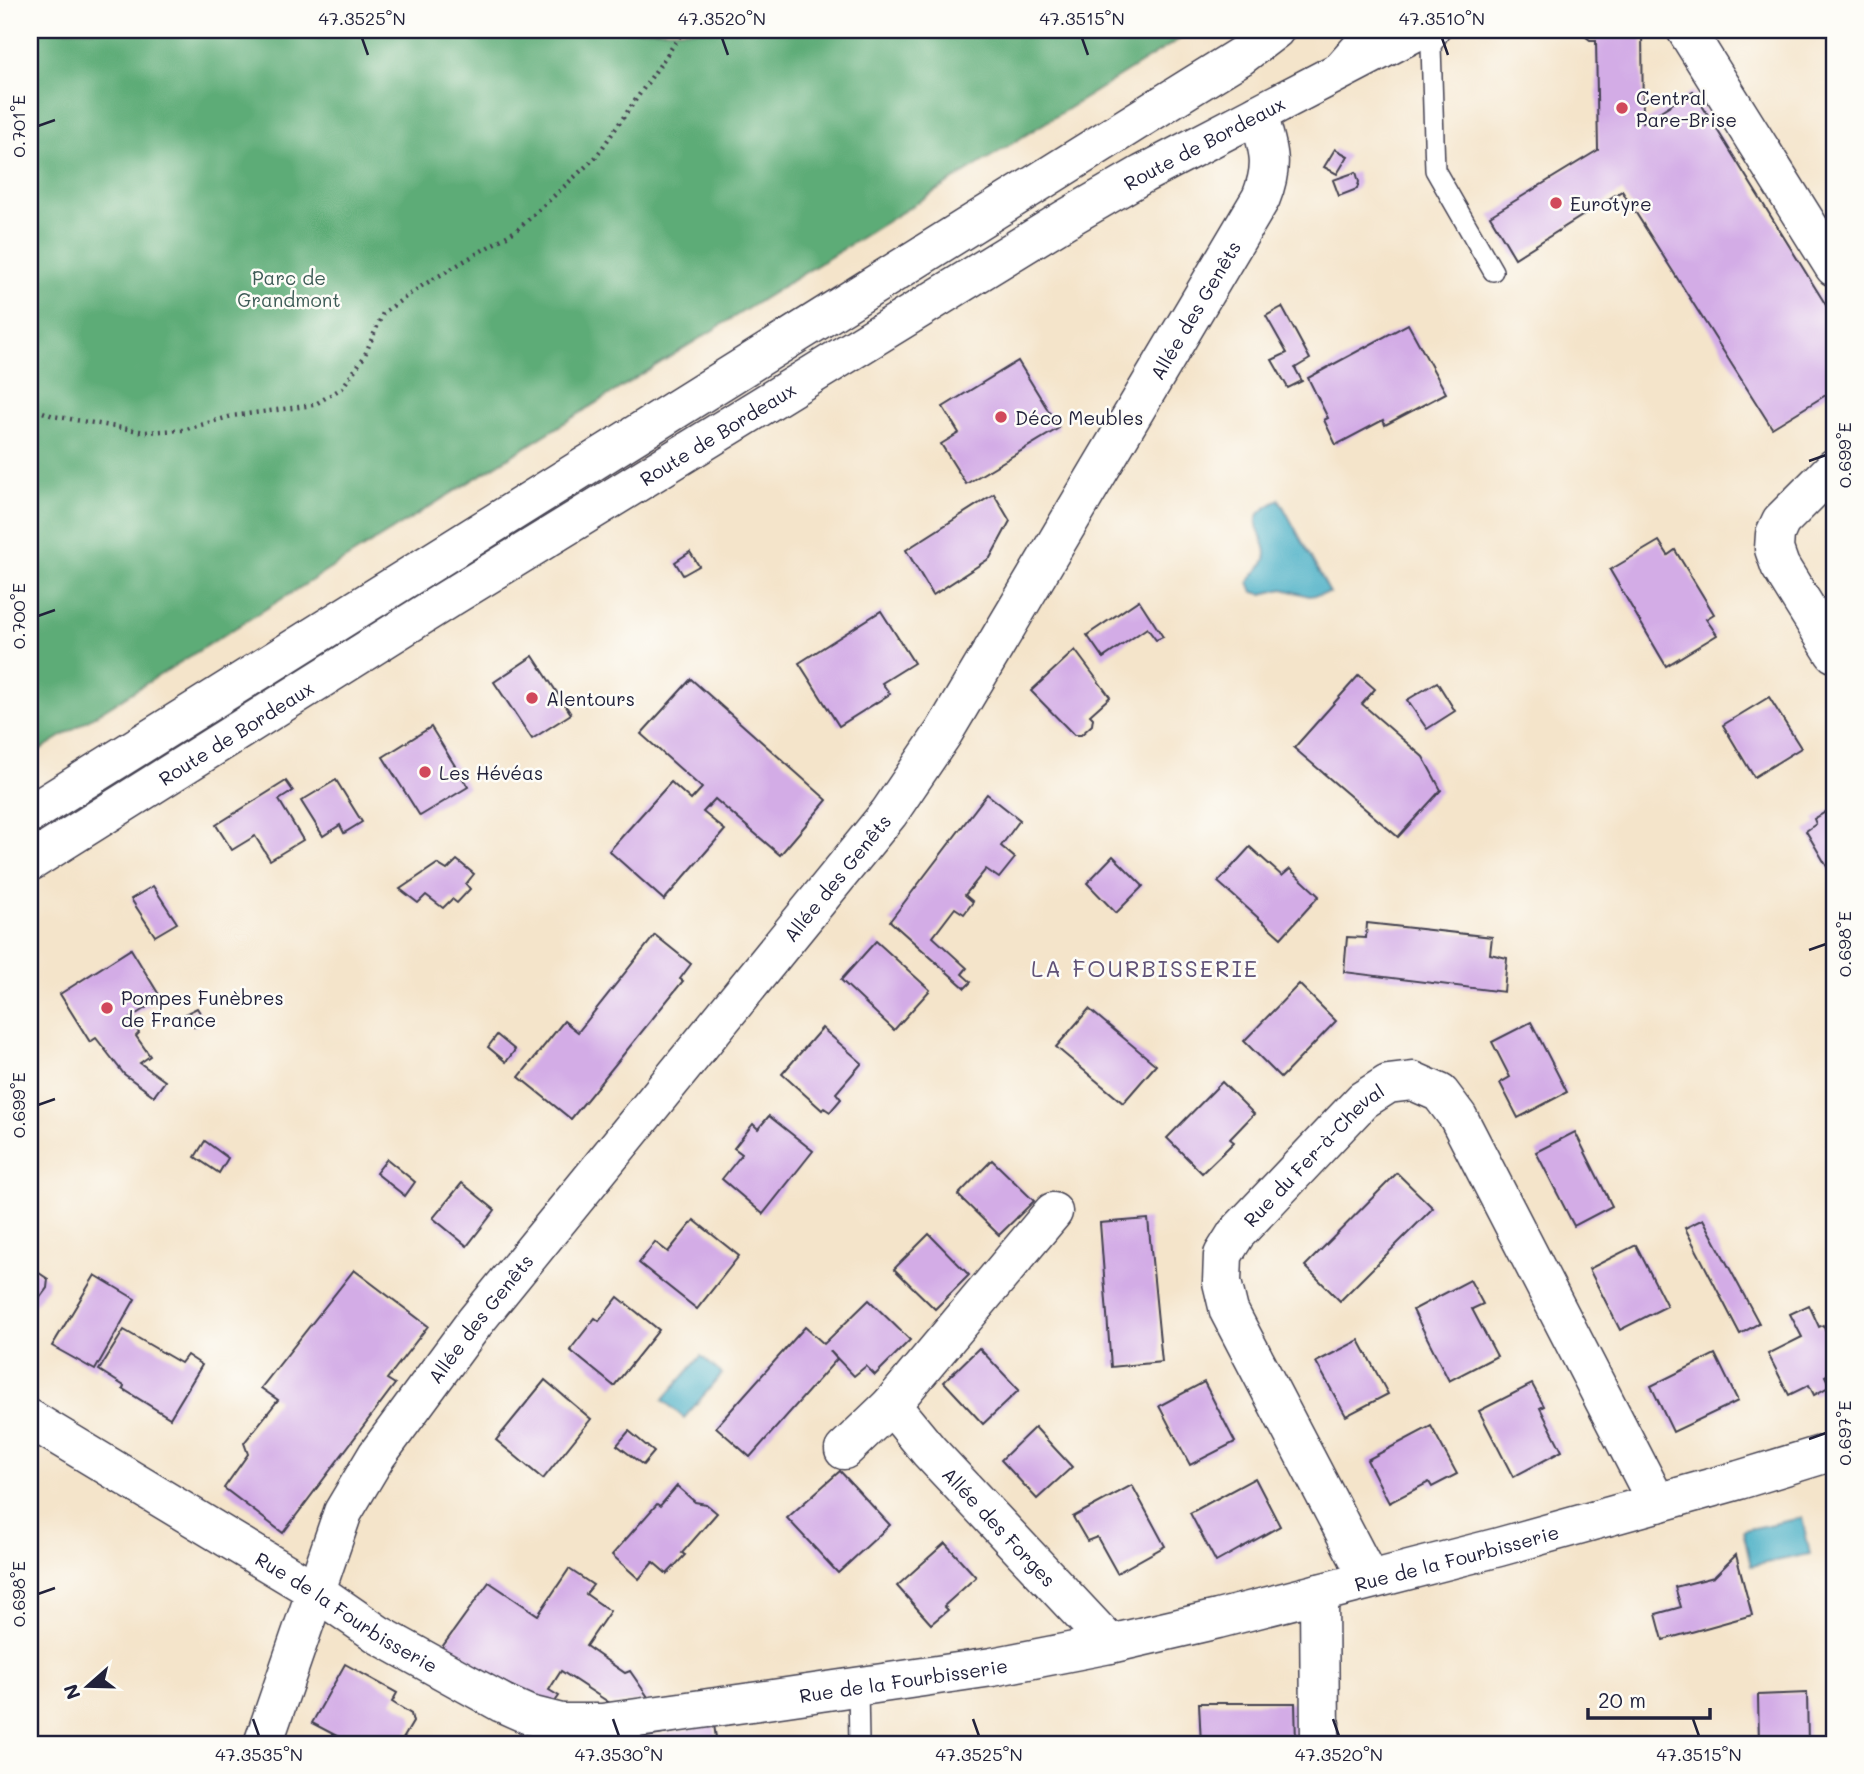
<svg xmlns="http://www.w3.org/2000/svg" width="1864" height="1774" viewBox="0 0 1864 1774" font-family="Mali,sans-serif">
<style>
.forest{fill:#5dac77;stroke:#406759;stroke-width:2}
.water{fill:#46aec5;stroke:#346880;stroke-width:2}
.building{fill:#d3ace6}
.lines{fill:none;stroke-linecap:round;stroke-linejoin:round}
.service-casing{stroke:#423f50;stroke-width:22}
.minor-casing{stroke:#423f50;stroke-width:41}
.primary-casing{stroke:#423f50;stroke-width:41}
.path{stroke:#423f50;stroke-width:4.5;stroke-dasharray:2 5;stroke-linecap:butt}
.service{stroke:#fff;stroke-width:19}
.minor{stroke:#fff;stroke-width:38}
.primary{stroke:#fff;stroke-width:38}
.ticks{fill:none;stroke:#22223b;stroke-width:2.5}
.poi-dot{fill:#d1495b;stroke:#fdfcf7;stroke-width:2.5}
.labels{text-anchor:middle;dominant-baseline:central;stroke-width:5;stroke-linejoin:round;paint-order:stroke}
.poi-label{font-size:19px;fill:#22223b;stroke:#fdfcf7;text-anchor:start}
.street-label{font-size:19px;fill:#22223b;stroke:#fdfcf7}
.park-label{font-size:19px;fill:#3e5c57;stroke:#fdfcf7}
.quarter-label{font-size:23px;letter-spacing:2px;fill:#605277;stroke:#fdfcf7}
.neatline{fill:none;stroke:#22223b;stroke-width:2.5}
.ticks-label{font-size:18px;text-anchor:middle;fill:#22223b}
</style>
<rect width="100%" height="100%" fill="#fdfcf7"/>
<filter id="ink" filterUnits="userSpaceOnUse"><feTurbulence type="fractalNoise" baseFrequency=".0143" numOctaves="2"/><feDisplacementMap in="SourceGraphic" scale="14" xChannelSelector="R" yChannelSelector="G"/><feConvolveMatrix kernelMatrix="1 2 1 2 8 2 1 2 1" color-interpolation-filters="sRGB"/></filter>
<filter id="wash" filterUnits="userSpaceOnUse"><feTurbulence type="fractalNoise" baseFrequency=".00686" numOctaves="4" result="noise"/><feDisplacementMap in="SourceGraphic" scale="28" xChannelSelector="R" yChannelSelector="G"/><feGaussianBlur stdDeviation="1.57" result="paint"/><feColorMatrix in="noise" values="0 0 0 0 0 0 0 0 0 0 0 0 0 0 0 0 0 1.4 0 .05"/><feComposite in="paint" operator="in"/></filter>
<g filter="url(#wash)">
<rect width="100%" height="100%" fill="#f4e4ca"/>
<path class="forest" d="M30,30H1194L30,756Z"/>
<g class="water">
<path d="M1279,499L1330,593L1309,596L1283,589L1262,594L1253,592L1249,582C1253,572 1262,570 1265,559C1270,545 1252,529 1258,516C1262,507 1273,505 1279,499Z"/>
<path d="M701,1356L722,1374L684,1418L663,1400Z"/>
<path d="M1802,1518L1810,1554L1751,1566L1743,1530Z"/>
</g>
<g id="blocks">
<g class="building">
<path d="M1577,30H1642L1643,122L1693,91L1834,318V390L1772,428L1622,191L1515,258L1490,216L1598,150L1596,40H1590Z"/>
<path d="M1335,149L1348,156L1337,174L1324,167Z"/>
<path d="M1356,172L1359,182L1357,189L1339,196L1333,180Z"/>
<path d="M1282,307L1310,359L1295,368L1302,381L1288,388L1272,360L1287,353L1266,316Z"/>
<path d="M1408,324L1446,393L1385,425L1383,420L1336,445L1324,420L1328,418L1308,378Z"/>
<path d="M1018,361L1059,428L966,484L941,444L959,433L943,407Z"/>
<path d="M994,494L1010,521L990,558L933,595L906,550Z"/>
<path d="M1659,541L1668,555L1675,550L1714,614L1706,619L1717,635L1666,666L1610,570Z"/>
<path d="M690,552L699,566L683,575L675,562Z"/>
<path d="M1139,600L1163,637L1156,640L1147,628L1103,658L1087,635Z"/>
<path d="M881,611L914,663L882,683L890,694L839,726L799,663Z"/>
<path d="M1075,650L1110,697L1090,715L1093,718L1092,725L1081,735H1074L1031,691Z"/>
<path d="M533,656L571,714L532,739L494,682Z"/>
<path d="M1359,675L1375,689L1362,704L1423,757L1441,790L1398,837L1294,748Z"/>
<path d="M691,679L827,800L780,855L715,799L703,812L725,830L664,900L609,851L671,782L691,800L702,788L641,734Z"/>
<path d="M1437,682L1455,711L1427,729L1407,700Z"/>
<path d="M1769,697L1801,748L1754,777L1723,725Z"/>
<path d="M431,727L468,787L420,816L383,757Z"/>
<path d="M336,780L362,822L344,833L340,825L323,836L301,801Z"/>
<path d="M286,781L293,791L279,800L303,840L270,860L255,836L232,850L216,825Z"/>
<path d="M987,794L1020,820L1001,846L1015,858L999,878L986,869L965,895L973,902L964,914L955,908L933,937L967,968L962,974L971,982L965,988L890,921Z"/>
<path d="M1834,807V876L1833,877L1806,831L1816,824L1814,819Z"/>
<path d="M1250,847L1282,876L1290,869L1319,896L1281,938L1218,882Z"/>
<path d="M1113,856L1143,886L1116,913L1087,883Z"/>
<path d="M457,860L474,874L466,884L470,889L457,903L452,899L443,908L426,895L418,903L400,889L437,864L447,870Z"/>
<path d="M153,886L177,923L155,936L131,899Z"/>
<path d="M1367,923L1492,937L1490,954L1507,958L1504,992L1344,972L1347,937L1366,938Z"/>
<path d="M655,935L691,964L680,979L683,981L571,1119L519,1077L564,1021L578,1032Z"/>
<path d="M876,941L930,990L894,1030L841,980Z"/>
<path d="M131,949L161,998L130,1018L139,1033L136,1036L150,1056L140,1063L165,1081L154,1096L124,1074L96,1038L90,1042L60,994Z"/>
<path d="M1299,984L1336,1021L1281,1078L1244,1041Z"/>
<path d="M197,1008L204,1019L194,1027L185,1014Z"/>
<path d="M1089,1009L1156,1065L1123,1103L1056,1047Z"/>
<path d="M1531,1022L1567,1092L1518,1118L1500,1083L1510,1077L1492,1042Z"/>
<path d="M822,1028L862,1063L836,1093L841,1099L830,1112L824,1108L822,1110L782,1074Z"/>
<path d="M497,1035L515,1050L506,1062L488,1047Z"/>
<path d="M1222,1082L1254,1114L1230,1139L1234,1142L1202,1173L1167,1138Z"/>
<path d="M769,1116L813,1151L763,1214L722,1179L742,1154L734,1148L753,1124L758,1129Z"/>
<path d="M1575,1132L1612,1206L1574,1226L1536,1152Z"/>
<path d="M205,1141L228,1158L219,1173L195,1157Z"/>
<path d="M387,1159L415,1182L405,1196L376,1173Z"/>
<path d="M992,1160L1034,1201L999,1235L958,1195Z"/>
<path d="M1397,1173L1433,1208L1340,1301L1305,1266Z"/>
<path d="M462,1183L495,1210L467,1246L433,1218Z"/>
<path d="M1148,1219L1162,1362L1111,1367L1100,1223Z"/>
<path d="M1703,1219L1759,1323L1740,1334L1685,1228Z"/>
<path d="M694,1220L739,1256L697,1309L639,1263L655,1242L668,1252Z"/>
<path d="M929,1234L969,1275L935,1309L894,1269Z"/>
<path d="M1636,1245L1667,1306L1620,1330L1589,1269Z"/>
<path d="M30,1267L48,1279L47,1288L30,1311Z"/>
<path d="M354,1270L428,1326L387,1379L395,1384L283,1533L224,1488L248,1454L244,1443L278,1400L261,1388Z"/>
<path d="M95,1275L135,1299L95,1370L52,1346Z"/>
<path d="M1470,1280L1483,1304L1472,1309L1497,1356L1449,1381L1413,1310Z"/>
<path d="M618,1297L659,1330L614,1386L570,1350L595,1318L599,1321Z"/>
<path d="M869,1300L910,1340L875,1375L866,1366L854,1376L830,1351L837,1359L750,1457L716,1427L805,1327L824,1344Z"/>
<path d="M1809,1305L1819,1327L1823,1325L1834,1348V1371L1825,1376L1830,1386L1814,1395L1809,1385L1789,1395L1768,1354L1802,1337L1790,1314Z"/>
<path d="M124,1330L181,1363L187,1355L202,1365L170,1418L123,1389L124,1386L99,1370Z"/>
<path d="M1359,1340L1388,1394L1346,1416L1316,1362Z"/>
<path d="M979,1348L1019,1390L983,1424L944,1382Z"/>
<path d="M1715,1354L1738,1401L1673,1432L1651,1386Z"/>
<path d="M545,1380L591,1419L543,1479L496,1440Z"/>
<path d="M1204,1382L1235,1442L1190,1465L1159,1406Z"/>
<path d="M1532,1384L1544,1406L1540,1408L1562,1451L1513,1477L1479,1411Z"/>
<path d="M1431,1426L1457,1474L1432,1487L1429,1482L1389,1503L1367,1460Z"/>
<path d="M1035,1427L1072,1467L1037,1499L1001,1460Z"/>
<path d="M629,1431L654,1452L643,1465L617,1445Z"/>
<path d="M840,1471L890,1525L838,1573L787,1518Z"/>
<path d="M1255,1478L1280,1526L1216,1562L1190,1513Z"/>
<path d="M1132,1485L1165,1546L1117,1573L1097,1537L1087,1541L1073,1517Z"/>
<path d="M677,1486L695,1502L706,1504L717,1513L682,1553L685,1555L667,1574L653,1562L639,1579L612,1555L657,1504L660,1506Z"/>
<path d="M945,1543L976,1577L944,1606L948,1610L931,1624L897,1586Z"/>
<path d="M1736,1555L1752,1615L1663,1640L1656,1614L1681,1607L1675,1587L1714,1577Z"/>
<path d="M569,1569L593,1585L586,1594L610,1611L586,1646L625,1673L630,1671L650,1700L613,1705L561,1671L549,1690L559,1696L552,1706L440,1650L489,1582L538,1615Z"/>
<path d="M345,1664L397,1693L392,1702L411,1714L413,1722L400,1744H352L312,1723Z"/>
<path d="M1807,1693L1808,1744H1759L1758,1695Z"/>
<path d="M1199,1703H1295L1296,1744H1201Z"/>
<path d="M714,1725L717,1744H613V1743Z"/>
</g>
</g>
</g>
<g filter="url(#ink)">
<use href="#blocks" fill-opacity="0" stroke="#423f50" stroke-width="2"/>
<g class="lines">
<g class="service-casing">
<g id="service">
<path d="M1441,30L1431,46L1435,170L1493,271"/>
<path d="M1336,62L1364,30"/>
<path d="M858,1686L859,1744"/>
</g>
</g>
<g class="minor-casing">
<g id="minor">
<path d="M1686,30L1834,267"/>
<path d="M1834,468L1781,521L1775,534L1774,549L1780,566L1834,653"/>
<path id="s1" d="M1053,1212L891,1405L929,1451L1110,1644"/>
<path id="s2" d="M30,1419L317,1592L379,1635L502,1703L529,1715L561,1723H602L766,1700L992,1667L1110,1644L1218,1619L1499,1547L1739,1480L1834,1451"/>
<path d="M844,1450L891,1405"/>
<path id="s3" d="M1369,1579L1229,1311L1222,1282L1223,1255L1236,1234L1363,1100L1388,1084L1413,1081L1440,1093L1458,1117L1657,1503"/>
<path d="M1319,1593L1320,1744"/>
<path id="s4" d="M263,1744L343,1512L377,1455L475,1322L889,813L944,732L1261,198C1275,163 1268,148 1258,114"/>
</g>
</g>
<g class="primary-casing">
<g id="primary">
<path d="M30,814L1186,90L1241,56L1275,30"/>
<path id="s5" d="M30,862L448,599L1064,220L1143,174L1419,30"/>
</g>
</g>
<path class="path" d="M30,407L53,416L145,432L183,430L232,416L314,405L342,388L364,357L383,313L420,287L517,230L596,157L684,30"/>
<use href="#service" class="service"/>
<use href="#minor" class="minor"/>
<use href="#primary" class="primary"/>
</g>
</g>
<path class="ticks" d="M362,38L368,55M722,38L728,55M1082,38L1088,55M1442,38L1448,55M38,126L55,120M1809,461L1826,455M38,616L55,610M1809,950L1826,944M38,1105L55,1099M1809,1439L1826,1433M38,1594L55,1588M253,1719L259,1736M613,1719L619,1736M973,1719L979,1736M1333,1719L1339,1736M1693,1719L1699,1736"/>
<g class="poi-dot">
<circle cx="1622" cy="108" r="7"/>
<circle cx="1556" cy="203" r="7"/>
<circle cx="1001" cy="417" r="7"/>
<circle cx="532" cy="698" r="7"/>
<circle cx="425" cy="772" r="7"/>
<circle cx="107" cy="1008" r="7"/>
</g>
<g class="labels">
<g class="poi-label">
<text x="1636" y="97">Central<tspan x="1636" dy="22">Pare-Brise</tspan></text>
<text x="1570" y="203">Eurotyre</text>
<text x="1015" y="417">Déco Meubles</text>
<text x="546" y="698">Alentours</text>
<text x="439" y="772">Les Hévéas</text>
<text x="121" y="997">Pompes Funèbres<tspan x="121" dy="22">de France</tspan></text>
</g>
<g class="street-label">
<text stroke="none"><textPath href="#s5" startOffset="1377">Route de Bordeaux</textPath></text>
<text stroke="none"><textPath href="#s4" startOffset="1722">Allée des Genêts</textPath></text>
<text stroke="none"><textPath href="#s5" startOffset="810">Route de Bordeaux</textPath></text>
<text stroke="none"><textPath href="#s5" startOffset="243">Route de Bordeaux</textPath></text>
<text stroke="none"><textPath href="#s4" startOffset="1050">Allée des Genêts</textPath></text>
<text stroke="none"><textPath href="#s3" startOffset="495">Rue du Fer-à-Cheval</textPath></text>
<text stroke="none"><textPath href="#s4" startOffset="483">Allée des Genêts</textPath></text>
<text stroke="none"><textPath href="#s1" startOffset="415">Allée des Forges</textPath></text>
<text stroke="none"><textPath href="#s2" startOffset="1526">Rue de la Fourbisserie</textPath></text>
<text stroke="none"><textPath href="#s2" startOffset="371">Rue de la Fourbisserie</textPath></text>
<text stroke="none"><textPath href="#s2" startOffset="959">Rue de la Fourbisserie</textPath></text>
</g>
<g class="park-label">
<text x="289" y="277">Parc de<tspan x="289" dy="22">Grandmont</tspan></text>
</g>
<g class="quarter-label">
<text x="1145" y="968">LA FOURBISSERIE</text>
</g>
</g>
<rect width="1864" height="1774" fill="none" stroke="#fdfcf7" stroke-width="77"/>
<g transform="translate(88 1686) rotate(250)" stroke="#fdfcf7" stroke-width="5" paint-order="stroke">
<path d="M0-5L12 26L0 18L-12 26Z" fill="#22223b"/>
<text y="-10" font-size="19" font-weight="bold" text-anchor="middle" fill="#22223b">N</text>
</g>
<path d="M1588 1708v10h122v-10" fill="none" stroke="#22223b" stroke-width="3.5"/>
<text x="1598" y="1708" font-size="21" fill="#22223b" stroke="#fdfcf7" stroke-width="5" paint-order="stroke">20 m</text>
<rect x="38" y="38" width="1788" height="1698" class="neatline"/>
<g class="ticks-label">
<text x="362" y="25">47.3525°N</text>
<text x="722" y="25">47.3520°N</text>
<text x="1082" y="25">47.3515°N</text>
<text x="1442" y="25">47.3510°N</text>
<text transform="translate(19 126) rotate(-90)" y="6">0.701°E</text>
<text transform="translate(1845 455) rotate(-90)" y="6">0.699°E</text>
<text transform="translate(19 616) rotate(-90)" y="6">0.700°E</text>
<text transform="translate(1845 944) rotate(-90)" y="6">0.698°E</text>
<text transform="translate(19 1105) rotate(-90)" y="6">0.699°E</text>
<text transform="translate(1845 1433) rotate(-90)" y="6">0.697°E</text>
<text transform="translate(19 1594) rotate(-90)" y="6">0.698°E</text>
<text x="259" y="1761">47.3535°N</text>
<text x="619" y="1761">47.3530°N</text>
<text x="979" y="1761">47.3525°N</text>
<text x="1339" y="1761">47.3520°N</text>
<text x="1699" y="1761">47.3515°N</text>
</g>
</svg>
